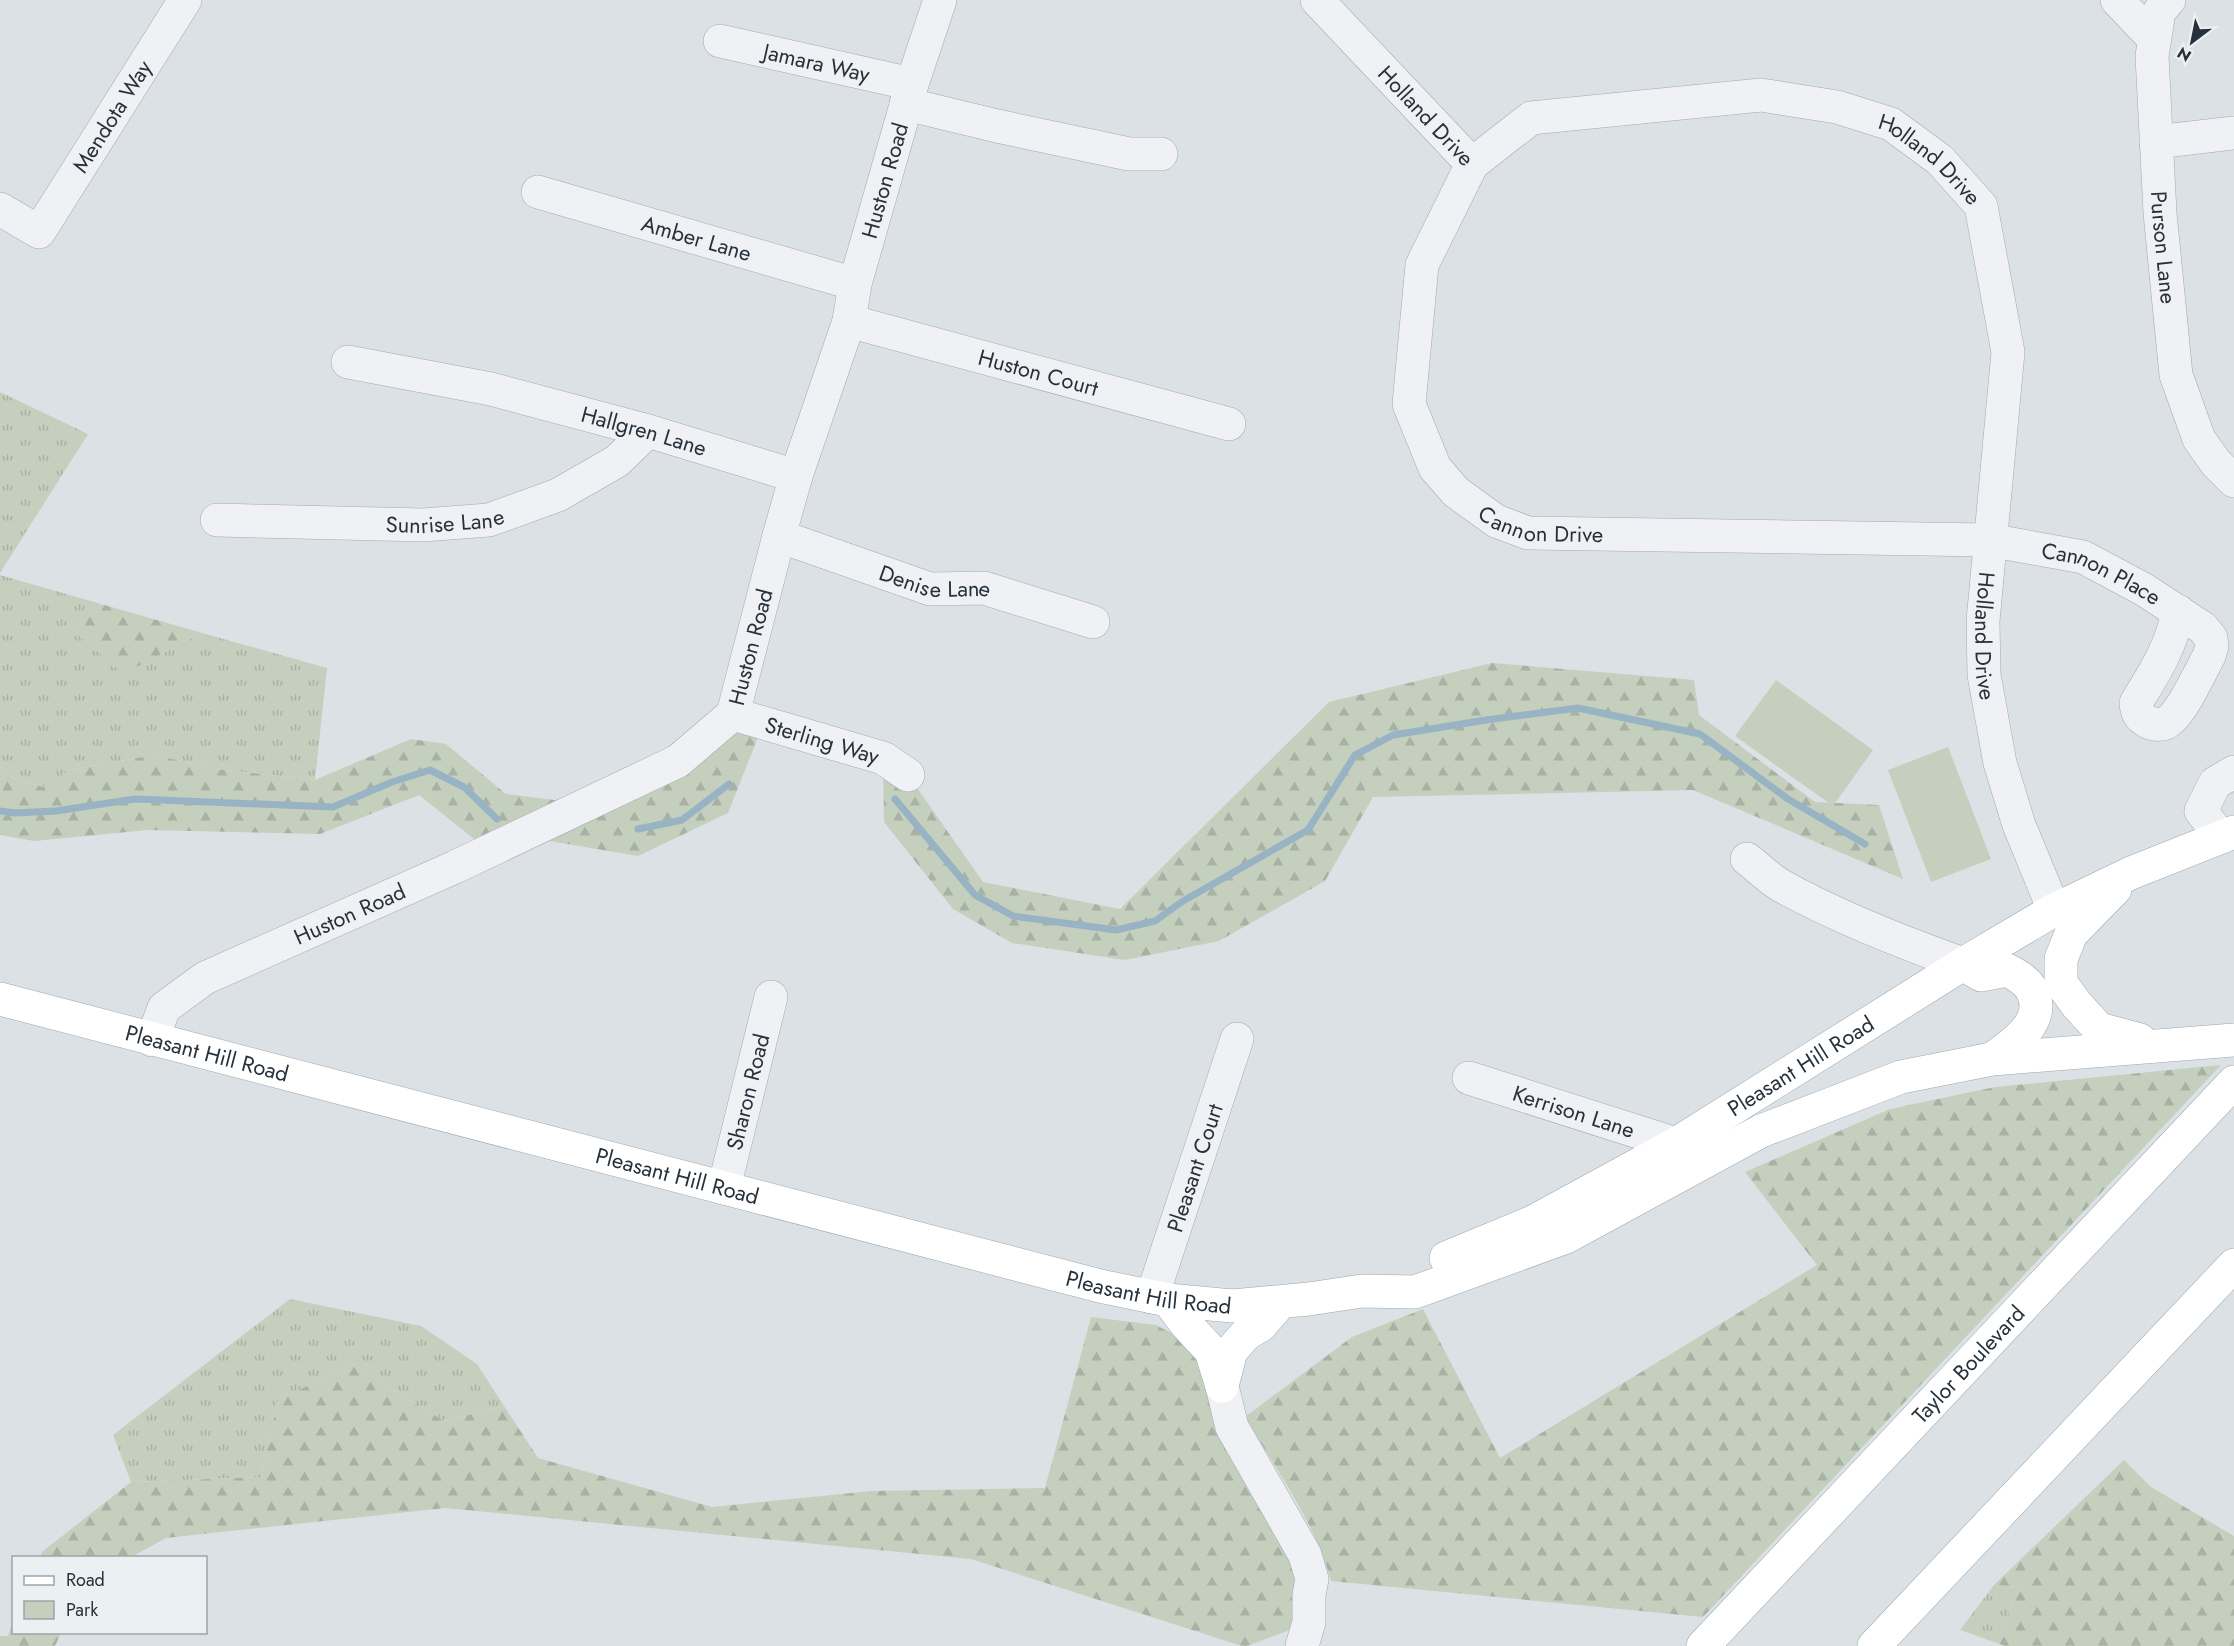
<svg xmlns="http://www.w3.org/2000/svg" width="2234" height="1646" viewBox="0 0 2234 1646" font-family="Jost,sans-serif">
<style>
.grass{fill:url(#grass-tufts)}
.forest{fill:url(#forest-firs)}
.park{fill:#c4cfbe}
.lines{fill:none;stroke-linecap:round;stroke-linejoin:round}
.stream{stroke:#98b3c4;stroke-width:7}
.minor-casing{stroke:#a2a9af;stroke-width:34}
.major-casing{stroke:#9ca7b0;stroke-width:34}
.minor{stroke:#eff1f4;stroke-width:33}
.major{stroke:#fff;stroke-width:33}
.labels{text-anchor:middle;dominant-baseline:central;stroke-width:5;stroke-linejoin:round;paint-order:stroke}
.street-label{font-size:22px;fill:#27313b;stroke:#ebf0f3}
</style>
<defs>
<pattern id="grass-tufts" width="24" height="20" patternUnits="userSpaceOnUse" patternTransform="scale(1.5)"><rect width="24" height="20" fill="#c4cfbe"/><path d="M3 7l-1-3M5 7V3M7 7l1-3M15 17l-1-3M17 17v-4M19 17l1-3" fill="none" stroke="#a8b2a4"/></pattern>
<pattern id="forest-firs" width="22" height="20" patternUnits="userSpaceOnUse" patternTransform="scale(1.5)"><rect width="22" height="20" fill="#c4cfbe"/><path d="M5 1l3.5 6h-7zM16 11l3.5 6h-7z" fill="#a8b2a4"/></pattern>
</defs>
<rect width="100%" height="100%" fill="#dce1e5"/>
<g class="grass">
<path d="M0,392L88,434L0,573Z"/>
<path d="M0,575L101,604L73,630L123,673L202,633L327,668L315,780L217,769L154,755L70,770L44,787L14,778L0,766Z"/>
<path d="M290,1299L421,1326L477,1364L504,1406L444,1421L352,1364L278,1400L261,1477L131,1482L113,1435Z"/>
<path d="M1994,1585L2019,1587L1997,1643L1960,1630Z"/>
</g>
<g class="forest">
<path d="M101,604L202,633L123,674L73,630Z"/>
<path d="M1492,663L1694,680L1699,715L1815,802L1879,805L1903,879L1693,790L1373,797L1325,881L1219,941L1125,960L1012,943L953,909L884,822L883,758L908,775L983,882L1120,909L1329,702Z"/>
<path d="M733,714L764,722L728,813L638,856L521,836L489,851L419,795L320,834L148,830L34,841L0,835V766L14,778L43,787L70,770L154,755L217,769L315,780L411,739L446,744L506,794L586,804Z"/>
<path d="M2221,1065L1703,1617L1331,1581C1318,1528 1273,1464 1245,1417L1352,1337L1423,1309L1500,1458L1817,1265L1745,1172L1890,1109L1995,1087Z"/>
<path d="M1091,1317L1156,1325L1183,1339L1197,1355L1207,1389L1215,1429L1286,1540L1299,1583L1295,1628L1247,1646H1242L971,1559L445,1508L166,1538L131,1557L40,1558L42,1552L131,1482L261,1477L278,1400L352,1364L444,1421L504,1406L538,1458L712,1507L872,1491L1045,1488Z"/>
<path d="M2124,1460L2151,1487L2234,1536V1646H2005L1997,1643L2019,1587L1994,1585Z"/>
<path d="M13,1622L14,1632L61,1633L55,1646H0V1636H8Z"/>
</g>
<g class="park">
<path d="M1776,680L1873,750L1833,806L1735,736Z"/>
<path d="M1948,747L1991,859L1931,882L1888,770Z"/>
</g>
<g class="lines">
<g class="stream">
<path d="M895,799L975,895L1013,916L1116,930L1155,921L1183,901L1308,830L1355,755L1393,735L1486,720L1578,708L1700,734L1788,799L1865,844"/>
<path d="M0,811L15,813L56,811L135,799L333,807L392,782L430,770L464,787L497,819"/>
<path d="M638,829L682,820L729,784"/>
</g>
<g class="minor-casing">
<g id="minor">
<path id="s1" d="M1317,0L1472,164L1531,118L1761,95L1837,107L1891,124L1940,160L1981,206L2008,352L1983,621L1984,675L2000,763L2019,825L2054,910"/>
<path d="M2117,0L2154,39"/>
<path id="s2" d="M2169,0L2159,12L2152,56L2160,213L2176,375L2199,439L2216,463L2234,481"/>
<path id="s3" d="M720,41L912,84"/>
<path d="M906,104L997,126L1129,154H1161"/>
<path d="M2156,142L2234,133"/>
<path id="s4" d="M1472,164L1422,265L1409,404L1435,468L1456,492L1496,521L1528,533L1989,540L2083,557L2143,589L2203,628L2211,638L2212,646L2209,656C2200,672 2183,710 2170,720C2164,726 2155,725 2148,722C2139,717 2137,713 2136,703C2154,673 2172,646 2178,611"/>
<path id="s5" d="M538,192L855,284"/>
<path id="s6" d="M0,209L39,232L185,0"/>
<path id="s7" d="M849,321L1229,424"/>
<path id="s8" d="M348,362L491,389L648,431L796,476"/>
<path id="s9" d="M217,520L423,525L489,520L558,495L617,461L648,431"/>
<path id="s10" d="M779,536L930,589L984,588L1093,622"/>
<path id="s11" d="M733,714L883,758L908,775"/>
<path d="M2221,837L2201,811L2215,783L2234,772"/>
<path d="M1747,859C1758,867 1768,878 1780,885C1837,917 1901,942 1963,964"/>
<path id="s12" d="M152,1040L164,1008L205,978L455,867L678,761L733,714L779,536L796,476L849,321L855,284L912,84L940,0"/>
<path id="s13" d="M1469,1078L1676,1144"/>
<path id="s14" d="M724,1188L771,997"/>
<path id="s15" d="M1152,1297L1237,1039"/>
<path d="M1222,1386L1232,1427L1305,1555L1312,1579L1309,1595V1622L1302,1646"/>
</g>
</g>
<g class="major-casing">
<g id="major">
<path d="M2115,889L2071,934L2061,959V983L2077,1005L2099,1029L2140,1040"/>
<path d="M1963,964L1981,975L2007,970C2015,974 2025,980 2030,987C2050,1019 2015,1043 1992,1059"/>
<path id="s16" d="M0,999L1100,1286L1168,1300L1232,1306L1309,1299L1362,1291L1415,1292L1566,1237L1761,1131L1901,1077L1992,1059L2234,1040"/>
<path id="s17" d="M1446,1258L1533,1222L1676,1144L1963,964L2054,910L2131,873L2234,832"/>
<path d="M1168,1300L1186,1324L1211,1351L1222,1386"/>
<path d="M1222,1386L1231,1351L1246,1334L1261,1325L1280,1303"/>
<path id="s18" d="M1703,1646L2234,1082"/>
<path d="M1874,1646L2234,1265"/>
</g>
</g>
<use href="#minor" class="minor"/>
<use href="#major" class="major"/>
</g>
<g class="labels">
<g class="street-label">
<text stroke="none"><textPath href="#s3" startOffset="99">Jamara Way</textPath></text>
<text stroke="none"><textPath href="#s1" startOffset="159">Holland Drive</textPath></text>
<text stroke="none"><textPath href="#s6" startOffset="182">Mendota Way</textPath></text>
<text stroke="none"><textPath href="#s1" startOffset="717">Holland Drive</textPath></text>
<text stroke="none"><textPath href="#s12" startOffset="1233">Huston Road</textPath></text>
<text stroke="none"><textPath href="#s5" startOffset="165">Amber Lane</textPath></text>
<text stroke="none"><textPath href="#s2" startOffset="252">Purson Lane</textPath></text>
<text stroke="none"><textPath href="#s7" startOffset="196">Huston Court</textPath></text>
<text stroke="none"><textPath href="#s8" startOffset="304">Hallgren Lane</textPath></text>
<text stroke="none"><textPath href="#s9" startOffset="228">Sunrise Lane</textPath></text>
<text stroke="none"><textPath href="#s4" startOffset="448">Cannon Drive</textPath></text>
<text stroke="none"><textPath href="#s4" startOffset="1016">Cannon Place</textPath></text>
<text stroke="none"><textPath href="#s10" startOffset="164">Denise Lane</textPath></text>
<text stroke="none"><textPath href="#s1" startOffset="1221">Holland Drive</textPath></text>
<text stroke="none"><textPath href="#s12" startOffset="747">Huston Road</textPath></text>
<text stroke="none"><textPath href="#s11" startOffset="93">Sterling Way</textPath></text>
<text stroke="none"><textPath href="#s12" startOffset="243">Huston Road</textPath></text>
<text stroke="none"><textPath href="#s16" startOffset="214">Pleasant Hill Road</textPath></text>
<text stroke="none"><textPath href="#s17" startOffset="404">Pleasant Hill Road</textPath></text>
<text stroke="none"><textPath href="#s14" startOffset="99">Sharon Road</textPath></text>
<text stroke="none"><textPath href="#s13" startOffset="110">Kerrison Lane</textPath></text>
<text stroke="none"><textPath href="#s15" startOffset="136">Pleasant Court</textPath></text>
<text stroke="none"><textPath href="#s16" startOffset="700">Pleasant Hill Road</textPath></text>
<text stroke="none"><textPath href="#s16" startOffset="1186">Pleasant Hill Road</textPath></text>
<text stroke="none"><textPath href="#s18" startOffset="387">Taylor Boulevard</textPath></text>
</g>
</g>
<rect x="12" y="1556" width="195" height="78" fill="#ebf0f3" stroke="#9da4a9" stroke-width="1.5"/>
<rect x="24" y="1576" width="30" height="9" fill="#ffffff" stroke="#9da4a9" stroke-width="1.5"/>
<text x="66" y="1586" font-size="18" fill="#27313b">Road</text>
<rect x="24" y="1601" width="30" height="18" fill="#c4cfbe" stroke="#9da4a9" stroke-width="1.5"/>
<text x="66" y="1616" font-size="18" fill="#27313b">Park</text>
<g transform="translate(2192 42) rotate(212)" stroke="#ebf0f3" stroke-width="4.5" paint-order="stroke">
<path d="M0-4.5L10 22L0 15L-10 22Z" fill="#27313b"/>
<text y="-9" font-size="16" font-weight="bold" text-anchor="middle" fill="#27313b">N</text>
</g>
</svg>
